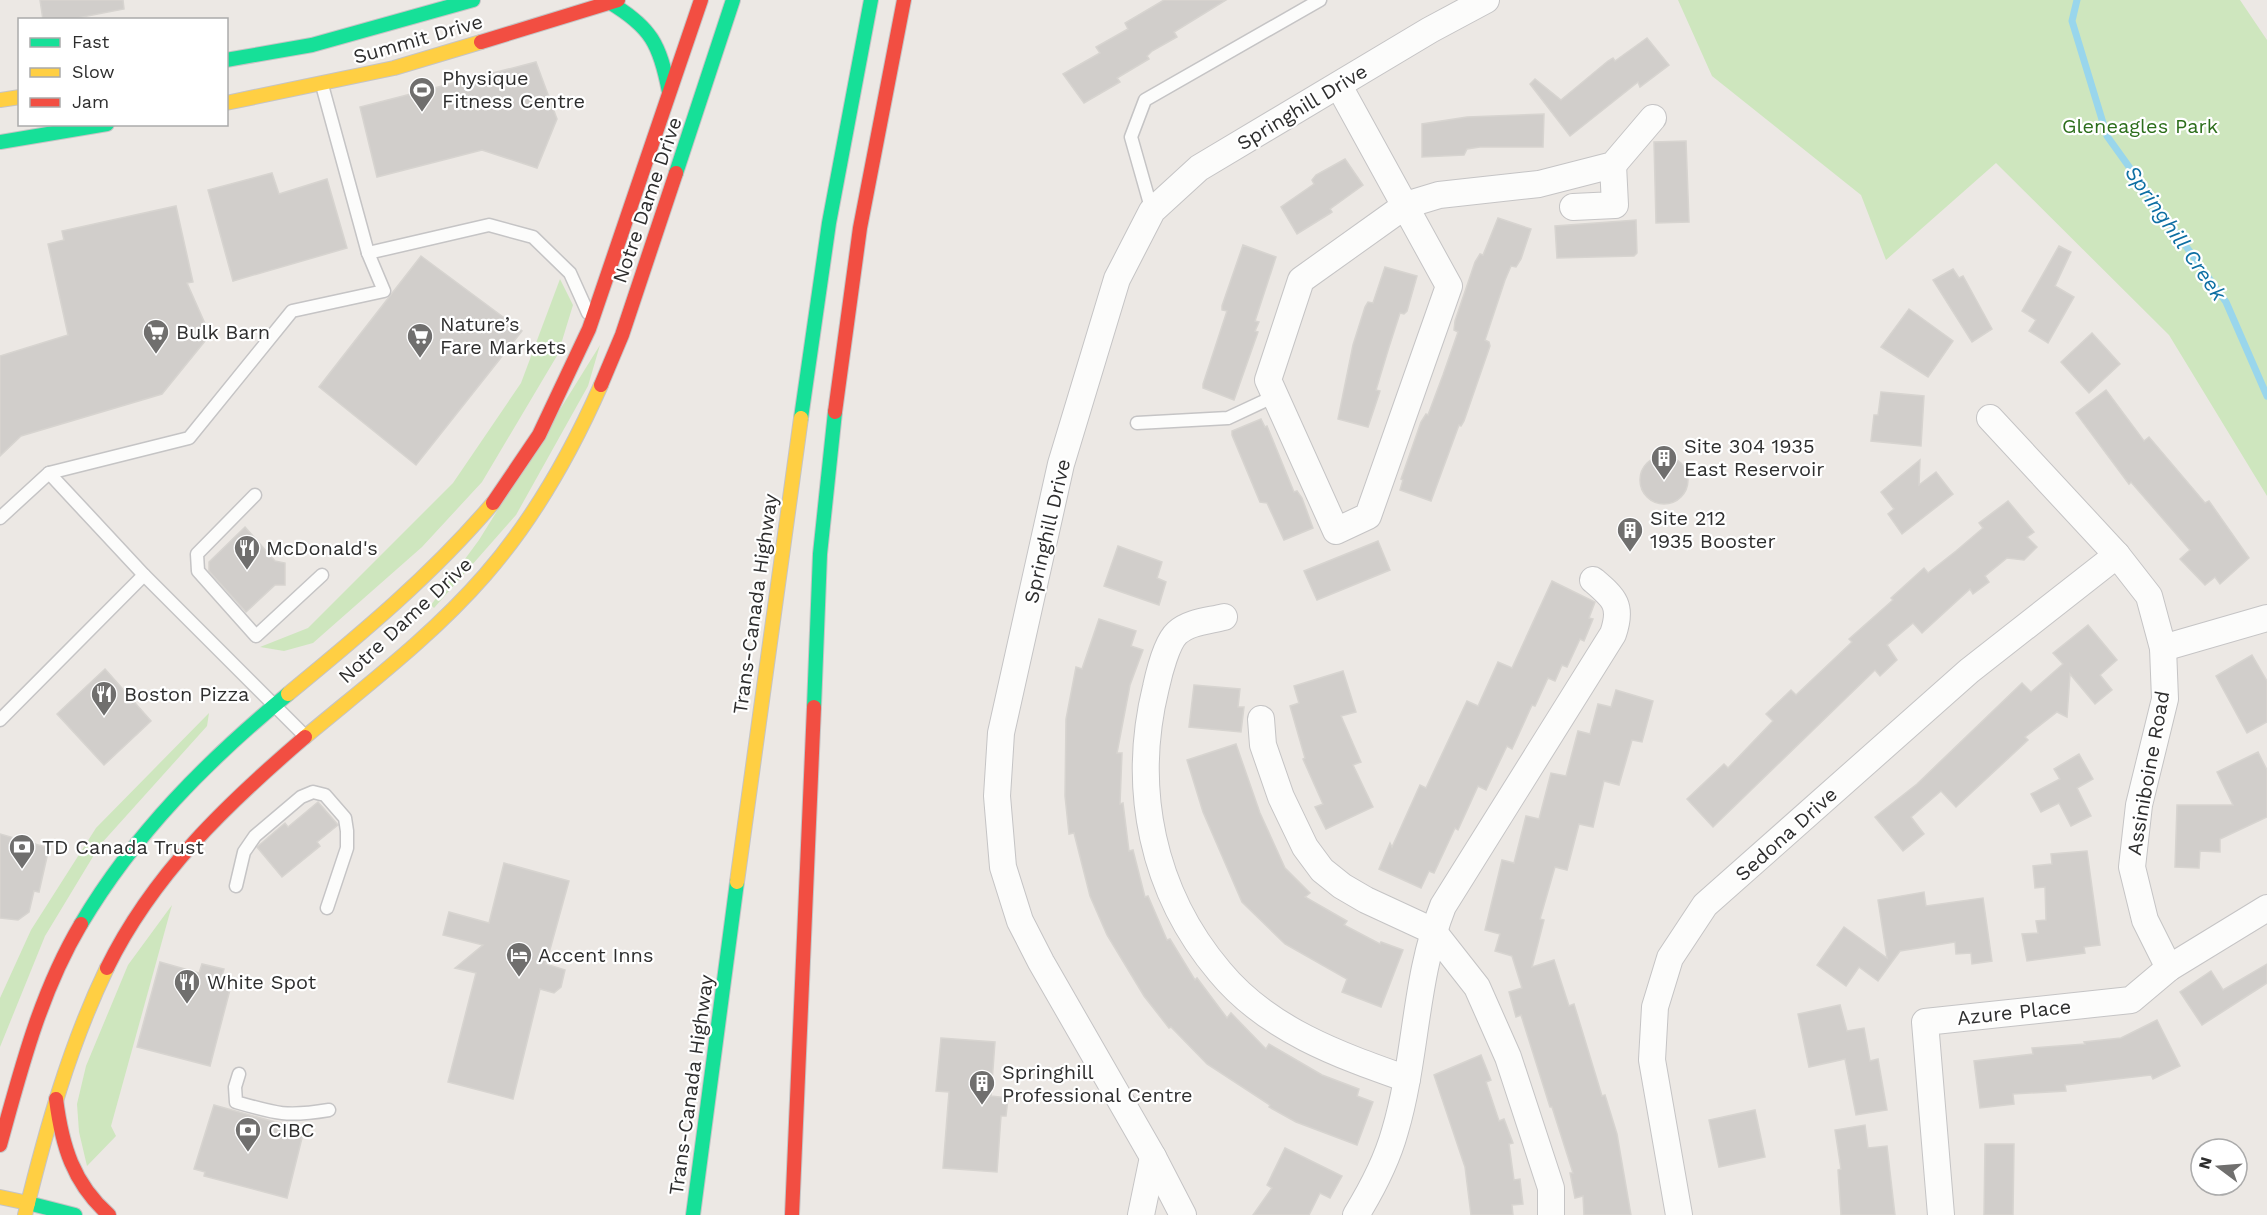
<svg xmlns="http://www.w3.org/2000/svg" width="2267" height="1215" viewBox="0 0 2267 1215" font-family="'Work Sans',sans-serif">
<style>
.green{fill:#cee6be}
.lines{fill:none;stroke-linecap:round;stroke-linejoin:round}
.stream{stroke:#99d6ec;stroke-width:7}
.building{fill:#d1cecb;stroke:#d7d4d0;stroke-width:1.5}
.lane-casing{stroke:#c5c4c5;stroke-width:15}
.street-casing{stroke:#c5c4c5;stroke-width:28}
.fast-casing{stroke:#c5c4c5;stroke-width:16}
.slow-casing{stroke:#c5c4c5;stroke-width:16}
.jam-casing{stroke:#c5c4c5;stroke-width:16}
.lane{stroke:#fcfcfb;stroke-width:12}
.street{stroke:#fcfcfb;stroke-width:26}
.fast{stroke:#16e098;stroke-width:14}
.slow{stroke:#ffcf43;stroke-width:14}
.jam{stroke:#f24e42;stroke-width:14}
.labels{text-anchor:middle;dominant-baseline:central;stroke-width:4.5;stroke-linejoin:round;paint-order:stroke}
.street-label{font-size:20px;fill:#2e2e2e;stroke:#fff}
.poi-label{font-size:20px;fill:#2e2e2e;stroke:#fff;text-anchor:start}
.park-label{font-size:20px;fill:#2c6e1b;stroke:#fff}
.water-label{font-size:21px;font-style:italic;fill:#0d6fa3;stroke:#fff}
</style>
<rect width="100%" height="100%" fill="#ece8e4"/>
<g class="green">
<path d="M1678,0H2240L2267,40V496L2169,335L1996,163L1886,260L1861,195L1712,76Z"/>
<path d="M560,279L573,305L558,354L482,482L422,547L313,643L284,651L260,647L308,628L453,483L521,383Z"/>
<path d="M600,345L588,386L516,515L434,608L431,605L479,540Z"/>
<path d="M209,713L207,726L100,845L45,936L0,1047V998L31,930L96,828Z"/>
<path d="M172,905L111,1126L116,1136L87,1166L79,1132L77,1104L86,1066L128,965Z"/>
</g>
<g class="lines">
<path class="stream" d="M2077,0L2072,21L2107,136L2226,302L2267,396"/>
</g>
<g class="building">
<path d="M40,0H123L124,9L67,20H43Z"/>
<path d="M1164,0H1226L1174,32L1177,37L1152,51L1147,56L1149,59L1117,78L1120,82L1084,103L1063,74L1100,53L1096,47L1128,29L1125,23Z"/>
<path d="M1647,38L1669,65L1640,87L1638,82L1570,136L1530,84L1535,79L1561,100L1608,61L1613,58L1615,61Z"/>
<path d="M536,62L557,119L537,168L482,150L377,177L360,107Z"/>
<path d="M1544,114L1543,147H1480L1467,149L1464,155L1422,157V124L1467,117Z"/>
<path d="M1686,141L1689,222L1656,223L1654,142Z"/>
<path d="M1345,159L1363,185L1330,209L1332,212L1329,214L1297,234L1281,207L1314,184L1312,180L1316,175Z"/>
<path d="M272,173L279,194L327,179L347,248L233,281L208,190Z"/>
<path d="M176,206L193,282L187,283L210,335L162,394L21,436L0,456V356L68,335L48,244L64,240L62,231Z"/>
<path d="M1498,218L1531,229L1521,259L1516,267L1511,266L1505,280L1485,340L1489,342L1490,346L1464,421L1461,426L1459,425L1431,501L1400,490L1403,480L1401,479L1421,422L1426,414L1428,415L1443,375L1458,332L1454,330L1455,321L1475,262L1480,254L1483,255Z"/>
<path d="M1636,220L1637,253L1634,256L1557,258L1555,226Z"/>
<path d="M1243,245L1276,257L1255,321L1259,322L1255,331L1258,332L1234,400L1203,388V384L1227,311L1222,310V306Z"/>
<path d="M2059,246L2071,252L2055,286L2074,297L2048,343L2029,331L2036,320L2022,311Z"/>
<path d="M421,256L522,331L416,465L319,387Z"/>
<path d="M1385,267L1417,276L1407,311L1404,314L1400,313L1389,347L1376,390L1380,391L1368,427L1338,419L1353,345L1365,307L1368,302L1373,303Z"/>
<path d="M1953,269L1959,278L1963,276L1992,329L1972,342L1933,280Z"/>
<path d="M1909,309L1953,341L1928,377L1881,347Z"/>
<path d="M2092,333L2120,364L2089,393L2061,362Z"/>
<path d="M2106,390L2144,441L2149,437L2205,503L2209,501L2249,558L2220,584L2215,577L2205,585L2180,559L2190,550L2131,482L2129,484L2076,413Z"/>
<path d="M1881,392L1924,396L1921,446L1871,441L1874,415H1878Z"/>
<path d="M1261,419L1265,427L1267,426L1294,492L1297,491L1302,498L1313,528L1284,540L1267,503L1260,502L1232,435V431Z"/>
<circle cx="1664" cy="480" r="24"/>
<path d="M1920,460L1919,485L1936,472L1953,494L1902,534L1888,514L1894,509L1881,492Z"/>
<path d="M2008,501L2034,532L2027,537L2037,547L2024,560L2007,558L1985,576L1989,582L1973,594L1970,589L1922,633L1913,623L1887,645L1897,660L1880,676L1875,670L1713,827L1687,799L1724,764L1728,768L1773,721L1766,714L1791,690L1796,695L1852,642L1849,639L1893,600L1891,598L1924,568L1928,573L1956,551L1983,528L1979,523Z"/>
<path d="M245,527L275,561L285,563V585H275L246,612L209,571V562Z"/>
<path d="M1378,541L1390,570L1317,600L1304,571Z"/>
<path d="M1118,546L1162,562L1157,578L1166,582L1159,605L1104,586Z"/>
<path d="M1552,581L1595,602L1589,618L1593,619L1584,641L1580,639L1567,667L1562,665L1555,681L1548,678L1535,706L1532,705L1512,749L1507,746L1486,790L1478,786L1458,830L1455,828L1434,873L1429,871L1421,888L1379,869L1390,843L1392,847L1420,785L1426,788L1467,701L1478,706L1498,662L1512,668Z"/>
<path d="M1099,619L1136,631L1131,646L1143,650L1130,685L1117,753H1122L1120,804L1123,803L1129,851L1133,850L1145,897L1148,896L1167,940L1170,939L1195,980L1197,978L1227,1018L1231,1013L1266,1049L1269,1044L1322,1075L1359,1089L1357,1096L1373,1102L1357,1145L1296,1122L1269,1107L1270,1105L1207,1064L1171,1027L1169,1028L1144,996L1107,935L1090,896L1074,833L1069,834L1065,796L1066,719L1076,667L1082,669Z"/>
<path d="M2088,625L2117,660L2100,675L2112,690L2095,704L2070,674L2067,717L2057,712L2025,737L2028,740L1956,807L1941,791L1911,817L1924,834L1903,851L1875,817L1917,784L2022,683L2031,692L2063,664L2053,653Z"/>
<path d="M2252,655L2267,681V722L2247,733L2216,676Z"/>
<path d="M105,669L151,721L104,765L57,714Z"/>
<path d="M1343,671L1356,712L1341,716L1361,762L1353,765L1373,807L1326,829L1315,807L1323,804L1303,759L1305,758L1290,706L1299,703L1294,686Z"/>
<path d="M1194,685L1240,689L1238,707H1244L1241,732L1189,727Z"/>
<path d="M1616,690L1653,701L1642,742L1632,740L1619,785L1604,781L1593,827L1579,824L1567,870L1555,867L1540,919L1544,920L1532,967L1554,960L1569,1006L1574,1004L1602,1096L1605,1095L1617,1134L1631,1215H1584L1583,1196L1575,1198L1570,1173H1573L1552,1107H1550L1521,1015L1516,1017L1509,992L1522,988L1512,956L1495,951L1500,934L1485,930L1502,860L1514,863L1526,816L1539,819L1551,773L1566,776L1578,731L1590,734L1598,704L1611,707Z"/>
<path d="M1236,744L1260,813L1285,868L1310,893L1305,897L1347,921L1344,925L1380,944L1381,942L1403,950L1381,1007L1342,992L1347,979L1285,944L1242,902L1203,812L1187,760Z"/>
<path d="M2258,752L2267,770V817L2220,839V852L2200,851L2199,868L2175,867L2177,805H2233L2217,772Z"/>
<path d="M2079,754L2093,779L2077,788L2091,816L2071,826L2059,803L2041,812L2031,794L2060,779L2054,769Z"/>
<path d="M318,802L338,825L317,842L320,846L282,877L257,847L285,823L288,827Z"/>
<path d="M0,834L49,848L39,892L34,891L29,912L18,920L0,918Z"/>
<path d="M2087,851L2100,945L2084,947L2085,953L2027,961L2022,934L2038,933L2036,921L2046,920L2045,887L2035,888L2033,866L2052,864L2051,854Z"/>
<path d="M504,863L569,881L546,964L565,970L561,987L554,993L540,989L513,1099L448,1082L476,973L455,968L483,945L443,935L449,912L489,923Z"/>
<path d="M1924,892L1926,906L1983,898L1992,961L1972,964L1971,953L1956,954L1955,942L1900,951L1878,981L1859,967L1846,986L1817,965L1844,927L1887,958L1878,900Z"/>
<path d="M160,962L199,973L202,964L224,969L221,979L232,982L210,1066L137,1047Z"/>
<path d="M2267,964V983L2202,1025L2180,992L2211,971L2223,990Z"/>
<path d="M1840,1005L1847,1031L1864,1028L1870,1061L1878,1059L1887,1110L1856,1115L1845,1059L1809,1067L1798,1014Z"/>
<path d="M2157,1020L2180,1066L2153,1079L2151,1075L2065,1085L2066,1091L2013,1094L2014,1104L1980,1108L1974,1061L2033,1054L2032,1048L2085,1044L2084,1042L2121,1038Z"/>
<path d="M941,1038L995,1042L991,1096L1008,1098L1006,1116H1001L997,1172L943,1168L949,1092L936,1091Z"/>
<path d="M1481,1055L1491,1080L1486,1082L1499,1121L1504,1119L1513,1143L1509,1144L1514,1180L1520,1179L1523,1204L1512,1205L1513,1215H1471L1465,1167L1434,1075Z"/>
<path d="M214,1105L304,1130L287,1198L204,1176L205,1172L194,1169Z"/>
<path d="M1755,1110L1765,1157L1719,1167L1709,1120Z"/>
<path d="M1865,1125L1868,1148L1887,1146L1895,1215H1841L1838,1170L1841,1169L1835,1130Z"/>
<path d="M1985,1144H2014L2013,1215H1984Z"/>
<path d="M1285,1148L1342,1176L1330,1198L1320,1193L1309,1215H1253L1272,1188L1267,1185Z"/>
</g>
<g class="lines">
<g class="lane-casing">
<g id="lane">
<path d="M1152,211L1131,137L1145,100L1320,0"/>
<path d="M368,253L489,225L533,237L570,273L588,313"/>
<path d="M1137,423L1228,418L1275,396"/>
<path d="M49,473L144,575"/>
<path d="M255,495L197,554L198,571L256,636L322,575"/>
<path d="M0,518L49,473L189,438L292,311L384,291L368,253L322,85"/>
<path d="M0,720L144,575L304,735"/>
<path d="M236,886L244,852L255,836L301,797L313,792L325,795L345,818L347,831V848L327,908"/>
<path d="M239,1074L235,1087L236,1102C277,1114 287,1117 329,1110"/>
</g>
</g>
<g class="street-casing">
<g id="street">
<path d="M1339,86L1449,286L1368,516L1336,531L1268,380L1301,280L1406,205L1439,195L1539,184L1613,165L1653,118"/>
<path d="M1573,207L1615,205L1613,165"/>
<path d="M1990,418L2117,555L2149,596L2163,648L2165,699L2139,805L2132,867L2145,920L2169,968"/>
<path d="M1224,617C1208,621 1189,622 1177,633C1167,642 1159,673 1156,687C1131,788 1152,892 1220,972C1268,1030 1339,1055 1407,1079"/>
<path d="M2163,648L2267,618"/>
<path d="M1261,719L1263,745L1281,797L1305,847L1322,870L1342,886L1366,900L1433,931L1477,987L1508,1057L1551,1188V1215"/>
<path d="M1141,1215L1153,1157"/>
<path d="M1183,1215L1153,1157L1041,962L1020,921L1003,867L997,796L1001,733L1061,464L1117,279L1152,211L1199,168L1430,30L1486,0"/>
<path d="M1356,1215C1372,1189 1387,1160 1395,1131C1417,1057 1414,979 1443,906L1613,634C1623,605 1614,598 1593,580"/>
<path d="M1679,1215L1652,1060L1655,1007L1670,958L1705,905L1969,671L2117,555"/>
<path d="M1941,1215L1925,1022L2131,1000L2169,968L2267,908"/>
</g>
</g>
<g class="fast-casing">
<g id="fast">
<path d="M609,2C651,27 660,44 669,92"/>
<path d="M226,60L312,45L473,0"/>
<path d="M0,142L107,124"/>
<path d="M676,173L733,0"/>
<path d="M801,418L829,223L871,0"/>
<path d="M814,707L820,554L835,412"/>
<path d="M81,924C135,833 207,761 288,694"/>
<path d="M28,1203L75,1215"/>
<path d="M693,1215L737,882"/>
</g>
</g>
<g class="slow-casing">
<g id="slow">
<path d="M0,100L20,97"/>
<path d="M226,103L394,68L481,42"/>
<path d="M288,694C361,634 432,575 493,503"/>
<path d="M305,737C367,685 432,636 485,575C534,519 571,453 601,385"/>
<path d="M737,882L801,418"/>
<path d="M0,1197L28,1203"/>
<path d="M25,1215C46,1130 69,1047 107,968"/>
</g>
</g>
<g class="jam-casing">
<g id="jam">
<path d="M481,42L618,0"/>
<path d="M601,385L622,335L676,173"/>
<path d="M835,412L860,228L904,0"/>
<path d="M493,503L539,435L589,329L701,0"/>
<path d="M107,968C153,874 227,804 305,737"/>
<path d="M56,1099C62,1146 73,1183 109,1215"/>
<path d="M0,1145C21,1069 40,993 81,924"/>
<path d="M792,1215L814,707"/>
</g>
</g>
<use href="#lane" class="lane"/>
<use href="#street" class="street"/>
<use href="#fast" class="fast"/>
<use href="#slow" class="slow"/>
<use href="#jam" class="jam"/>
</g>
<defs>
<g id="stadium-pin" transform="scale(1.35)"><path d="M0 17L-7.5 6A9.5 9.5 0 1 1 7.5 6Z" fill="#706f6e" stroke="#fff"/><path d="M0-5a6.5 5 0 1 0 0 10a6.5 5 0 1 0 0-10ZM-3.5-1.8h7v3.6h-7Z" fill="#fff"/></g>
<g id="supermarket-pin" transform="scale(1.35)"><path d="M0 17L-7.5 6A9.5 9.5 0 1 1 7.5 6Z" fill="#706f6e" stroke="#fff"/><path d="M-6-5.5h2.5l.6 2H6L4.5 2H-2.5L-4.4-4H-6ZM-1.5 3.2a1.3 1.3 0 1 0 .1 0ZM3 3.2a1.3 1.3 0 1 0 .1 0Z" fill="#fff"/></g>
<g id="building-pin" transform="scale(1.35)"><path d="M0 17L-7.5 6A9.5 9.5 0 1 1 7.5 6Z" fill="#706f6e" stroke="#fff"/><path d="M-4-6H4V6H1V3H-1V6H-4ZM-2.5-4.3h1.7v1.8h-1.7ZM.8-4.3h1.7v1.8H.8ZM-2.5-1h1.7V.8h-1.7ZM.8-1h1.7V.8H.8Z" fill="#fff"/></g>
<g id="restaurant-pin" transform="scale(1.35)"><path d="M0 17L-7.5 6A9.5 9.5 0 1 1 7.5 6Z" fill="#706f6e" stroke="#fff"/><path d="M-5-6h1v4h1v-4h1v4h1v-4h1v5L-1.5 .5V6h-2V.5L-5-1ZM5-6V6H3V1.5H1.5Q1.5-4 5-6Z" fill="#fff"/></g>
<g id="bank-pin" transform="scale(1.35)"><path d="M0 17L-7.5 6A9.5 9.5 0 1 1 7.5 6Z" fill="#706f6e" stroke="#fff"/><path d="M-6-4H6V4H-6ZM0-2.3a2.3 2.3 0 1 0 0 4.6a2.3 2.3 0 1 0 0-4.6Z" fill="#fff"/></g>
<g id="hotel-pin" transform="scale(1.35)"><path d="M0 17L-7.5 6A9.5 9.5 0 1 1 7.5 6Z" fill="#706f6e" stroke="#fff"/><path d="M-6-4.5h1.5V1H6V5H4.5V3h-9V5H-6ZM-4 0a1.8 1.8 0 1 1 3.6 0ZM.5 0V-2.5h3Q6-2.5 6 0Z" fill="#fff"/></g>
</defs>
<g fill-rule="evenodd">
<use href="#stadium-pin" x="422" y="90"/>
<use href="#supermarket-pin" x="156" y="332"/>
<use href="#supermarket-pin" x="420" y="336"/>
<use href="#building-pin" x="1664" y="458"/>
<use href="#building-pin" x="1630" y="530"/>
<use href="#restaurant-pin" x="247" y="548"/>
<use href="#restaurant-pin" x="104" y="694"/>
<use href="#bank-pin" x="22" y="847"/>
<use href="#hotel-pin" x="519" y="955"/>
<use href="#restaurant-pin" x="187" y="982"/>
<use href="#building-pin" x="982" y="1083"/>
<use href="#bank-pin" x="248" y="1130"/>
</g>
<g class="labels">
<g class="street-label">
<text transform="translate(418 39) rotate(-16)">Summit Drive</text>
<text transform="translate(1302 107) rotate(-31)">Springhill Drive</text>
<text transform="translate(647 200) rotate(-71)">Notre Dame Drive</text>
<text transform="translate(1047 531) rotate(-77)">Springhill Drive</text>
<text transform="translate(755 604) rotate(-82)">Trans-Canada Highway</text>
<text transform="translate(405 620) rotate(-43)">Notre Dame Drive</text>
<text transform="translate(2148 773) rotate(-80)">Assiniboine Road</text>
<text transform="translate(1786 834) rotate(-42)">Sedona Drive</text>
<text transform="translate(2014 1012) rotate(-6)">Azure Place</text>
<text transform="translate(691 1085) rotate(-82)">Trans-Canada Highway</text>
</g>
<g class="poi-label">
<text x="442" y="78">Physique<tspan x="442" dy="23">Fitness Centre</tspan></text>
<text x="440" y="324">Nature’s<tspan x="440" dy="23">Fare Markets</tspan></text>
<text x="176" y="332">Bulk Barn</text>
<text x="1684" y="446">Site 304 1935<tspan x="1684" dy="23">East Reservoir</tspan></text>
<text x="1650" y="518">Site 212<tspan x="1650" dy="23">1935 Booster</tspan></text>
<text x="266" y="548">McDonald's</text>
<text x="124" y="694">Boston Pizza</text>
<text x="42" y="847">TD Canada Trust</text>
<text x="538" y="955">Accent Inns</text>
<text x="207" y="982">White Spot</text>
<text x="1002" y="1072">Springhill<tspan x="1002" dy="23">Professional Centre</tspan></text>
<text x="268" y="1130">CIBC</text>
</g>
<g class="park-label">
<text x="2140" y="126">Gleneagles Park</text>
</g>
<g class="water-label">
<text transform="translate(2176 233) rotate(55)">Springhill Creek</text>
</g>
</g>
<rect x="18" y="18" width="210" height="108" fill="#ffffff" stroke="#ababab" stroke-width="1.5"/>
<rect x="30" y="38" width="30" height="9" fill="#16e098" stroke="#ababab" stroke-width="1.5"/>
<text x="72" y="48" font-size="18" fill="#2e2e2e">Fast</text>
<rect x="30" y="68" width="30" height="9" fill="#ffcf43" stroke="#ababab" stroke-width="1.5"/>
<text x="72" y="78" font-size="18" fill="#2e2e2e">Slow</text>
<rect x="30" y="98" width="30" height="9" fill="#f24e42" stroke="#ababab" stroke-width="1.5"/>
<text x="72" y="108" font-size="18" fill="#2e2e2e">Jam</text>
<g transform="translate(2219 1167) rotate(286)"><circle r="28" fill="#ffffff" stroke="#ababab" stroke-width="1.5"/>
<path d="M0-4.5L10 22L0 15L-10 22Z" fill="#706f6e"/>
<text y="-9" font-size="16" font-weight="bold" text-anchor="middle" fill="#2e2e2e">N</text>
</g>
</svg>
